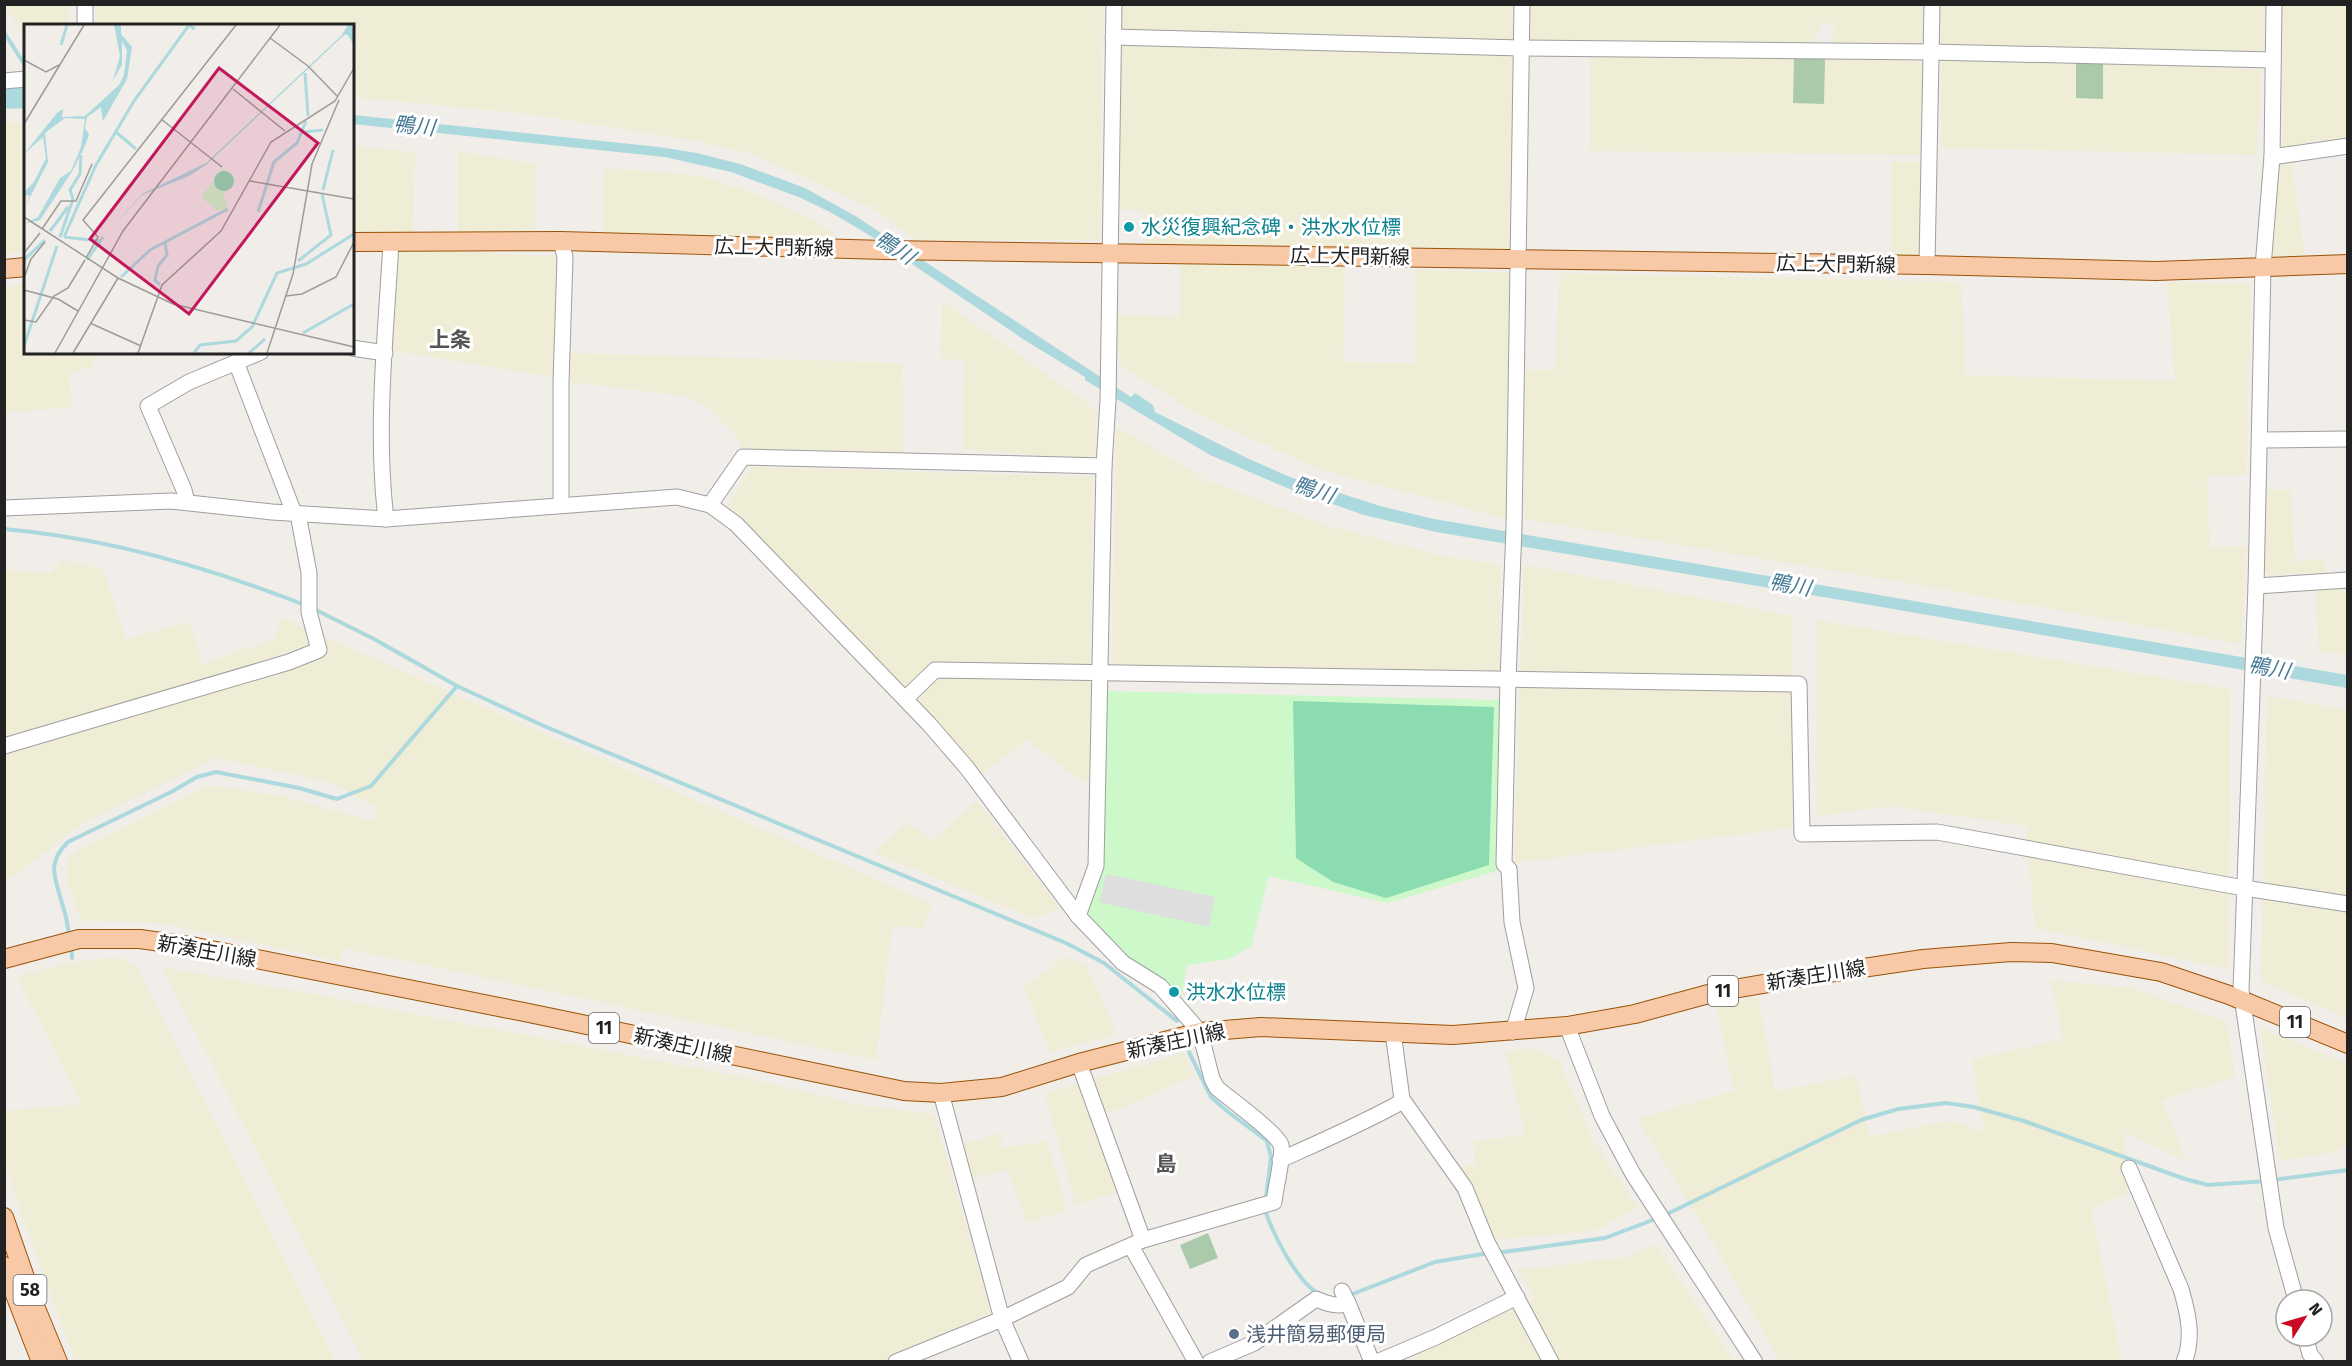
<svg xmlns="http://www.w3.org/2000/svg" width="2352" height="1366" viewBox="0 0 2352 1366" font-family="'Fira Sans','Noto Sans JP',sans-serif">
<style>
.farmland{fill:#efedd6}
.cemetery{fill:#abc9ab}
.park{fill:#cdf8ca}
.pitch{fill:#8bdcb1}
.parking{fill:#dedede}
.water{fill:#acd9dd}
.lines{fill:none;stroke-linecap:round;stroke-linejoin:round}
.stream{stroke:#acd9dd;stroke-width:4}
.river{stroke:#acd9dd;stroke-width:21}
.minor-casing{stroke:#9f9f9f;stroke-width:17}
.major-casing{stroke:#995307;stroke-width:20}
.minor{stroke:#fff;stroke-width:15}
.major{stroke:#f8c9a7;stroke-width:18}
.culture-dot{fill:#0f9aa8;stroke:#fff;stroke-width:2}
.service-dot{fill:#5c6f8a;stroke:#fff;stroke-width:2}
.labels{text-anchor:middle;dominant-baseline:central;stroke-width:6;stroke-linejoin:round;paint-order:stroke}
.shield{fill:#fff;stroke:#646464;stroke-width:1.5}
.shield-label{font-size:18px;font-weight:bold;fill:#222}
.culture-label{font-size:20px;fill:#0d838f;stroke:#fff;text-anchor:start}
.street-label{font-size:20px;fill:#222;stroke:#fff}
.service-label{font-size:20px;fill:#4e5e75;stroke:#fff;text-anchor:start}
.water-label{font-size:21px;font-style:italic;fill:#477b96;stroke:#fff}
.neighbourhood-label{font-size:21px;font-weight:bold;fill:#555;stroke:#fff}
.inset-river{fill:none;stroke:#acd9dd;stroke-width:3}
.inset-road{fill:none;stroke:#9e9c99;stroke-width:1.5}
.view{fill:#c2185b;fill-opacity:0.15;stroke:#c2185b;stroke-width:3}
.inset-edge{fill:none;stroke:#222;stroke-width:3}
</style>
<rect width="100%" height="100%" fill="#f1ede9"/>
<g class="farmland">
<path d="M96,4L1103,5L1100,240H916L874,209L752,154L701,142L530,114L353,97L352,26L96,25Z"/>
<path d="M1121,4L1926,5L1924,49L1827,47L1836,28L1823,20L1809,48L1120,34Z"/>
<path d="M5,5H69L68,25L26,26L25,39Z"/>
<path d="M1939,5H2265L2264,51L1938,50Z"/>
<path d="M2282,5H2347V138L2312,141L2283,150Z"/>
<path d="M1121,45L1512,54L1513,251L1144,248L1145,211L1117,209Z"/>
<path d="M1590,53L1794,57L1793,103L1824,104L1825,58L1923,61L1922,155L1590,151Z"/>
<path d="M1941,58L2076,61V98L2103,61L2261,70L2257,155L1941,148Z"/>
<path d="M5,122H26L25,252L5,255Z"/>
<path d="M352,146L415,152L413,233L353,235Z"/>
<path d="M458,151L536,164L535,231L458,232Z"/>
<path d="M1892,162H1922L1921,259L1892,257Z"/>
<path d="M2277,163H2291L2305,257L2272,256Z"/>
<path d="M604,168L696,175L749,191L812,219L835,235L831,238H817L603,236Z"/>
<path d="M396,250H439L557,257L559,378L390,350Z"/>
<path d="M1181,260L1345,268L1343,362L1415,363V270L1512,272L1507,519L1315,468L1194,412L1120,365L1116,315L1180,317Z"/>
<path d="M1559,273L1961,282L1966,375L2175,381L2167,282L2251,284L2246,475L2207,476L2210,547L2247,546L2241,644L1920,585L1524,519L1526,370H1556Z"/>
<path d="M25,284L26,352L95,353L92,366L69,375L72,407L5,413V287Z"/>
<path d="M944,302L1097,410L1095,460L963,449L965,361L941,358L942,306Z"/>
<path d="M570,353L902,363L904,452H746L733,433L708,407L689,397L570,382Z"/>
<path d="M1116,426L1205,479L1325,525L1448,557L1500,564V672L1112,665Z"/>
<path d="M752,467L1092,477L1090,782L1082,781L1027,740L983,773L728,505Z"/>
<path d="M2267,490H2291L2295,562L2323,558L2328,575L2347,574V655L2319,651L2315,572L2269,576L2264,573Z"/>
<path d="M62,560L103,569L126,639L190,622L202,664L274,639L282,618L932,904L923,928L892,926L876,1060L343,948L340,961L161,923L82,921L67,881L68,860L79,849L207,785L282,796L374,821L377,808L332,783L216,758L81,824L5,883V569L50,574Z"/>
<path d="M1524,564L1793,616L1792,828L1514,863Z"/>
<path d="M1817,620L2230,689L2229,969L2035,928L2026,826L1890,806L1817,816Z"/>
<path d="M2267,696L2347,710V1018L2261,981Z"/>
<path d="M977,801L1059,907L1035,919L874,853L907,822L933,840Z"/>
<path d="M120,957L137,968L336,1361H75L17,1201L5,1159L4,1111L82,1104L16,976L74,962Z"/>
<path d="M1065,957L1086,965L1117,1034L1050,1052L1024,987Z"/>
<path d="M162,967L301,992L753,1079L860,1105L934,1114L991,1312L889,1361H364Z"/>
<path d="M2051,980L2133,988L2227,1022L2235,1077L2162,1100L2186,1161L2124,1131L2128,1193L2091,1208L2122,1361H1780L1700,1220L1637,1119L1734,1091L1716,1005L1758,996L1775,1091L1856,1076L1870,1136L1950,1121L1984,1131L1972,1060L2063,1039Z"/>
<path d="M2260,1027L2347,1064V1146L2334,1152L2280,1161Z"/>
<path d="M1534,1048L1560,1062L1592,1138L1638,1208L1595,1231L1493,1240L1486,1224L1476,1191L1456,1168L1475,1165L1473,1142L1525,1134L1506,1052Z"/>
<path d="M1184,1053L1194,1076L1105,1115L1091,1080Z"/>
<path d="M1080,1083L1118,1192L1076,1205L1045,1094Z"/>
<path d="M1000,1133L1004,1148L1047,1141L1067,1210L1027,1223L1008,1170L972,1178L963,1145Z"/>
<path d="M1656,1244L1734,1361L1418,1362L1413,1353L1535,1299L1518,1270L1628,1257Z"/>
</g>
<g class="cemetery">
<path d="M1794,57L1825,58L1824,104L1793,103Z"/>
<path d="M2076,61H2103V99L2076,98Z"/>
<path d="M1208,1233L1218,1258L1190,1269L1180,1245Z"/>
</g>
<path class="park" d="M1105,691L1500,700L1497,871L1387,903L1269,876L1251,946L1229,959L1187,965L1180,1007L1084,931L1101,865Z"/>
<path class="pitch" d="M1293,701L1494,707L1489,865L1386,898L1333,882L1296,858Z"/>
<path class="parking" d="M1106,874L1215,897L1209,927L1099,902Z"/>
<path class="water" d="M353,115L659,147L697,153L740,164L805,188L857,217L1131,397L1135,393L1153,405L1155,412L1249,459L1290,477L1380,506L1434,519L2347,675V688L1853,602L1436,532L1364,515L1287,488L1210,455L1085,380V377L1026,341L869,235L830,212L801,198L731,172L665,157L353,124Z"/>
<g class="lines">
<g class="stream">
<path d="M4,32L26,67"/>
<path d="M4,529C108,538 208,567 305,605"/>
<path d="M312,608L374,639L457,686L544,726L1066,943L1104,963L1177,1021"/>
<path d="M69,937C68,925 66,915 62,903C55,878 46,863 68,842L171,792L197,777L216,772L299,788L337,799L371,786L457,686"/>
<path d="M71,947L72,958"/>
<path d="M1189,1052L1211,1097L1227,1111L1267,1141L1271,1157L1266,1198"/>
<path d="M2273,1180L2348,1170"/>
<path d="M1265,1210C1273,1234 1297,1282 1319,1294"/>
<path d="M1665,1215L1861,1120L1898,1109L1946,1103L1974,1107L2024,1121L2185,1179L2208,1185L2266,1181"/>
<path d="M1496,1253L1605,1238L1658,1218"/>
<path d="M1350,1295L1435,1262L1489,1253"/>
</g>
<path class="river" d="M4,98H26"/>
<g class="minor-casing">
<g id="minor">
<path d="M2274,4L2272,157L2263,267L2256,586L2241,990L2276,1228L2296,1300"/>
<path d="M85,26V4"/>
<path d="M1113,37L1521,48L1931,52L2273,60"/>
<path d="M4,81L26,79"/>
<path d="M2272,157L2348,146"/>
<path d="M561,241L565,257L561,383V505"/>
<path d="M1927,265L1932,4"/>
<path d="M352,348L385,353"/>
<path d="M236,362L294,513"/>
<path d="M2260,440L2348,439"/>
<path d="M187,502L184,490L148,406L189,382L261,352"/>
<path d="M710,505L743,457L1104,466"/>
<path d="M4,508L171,501L272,512L386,519L677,497L710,505L736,524L929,724L967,768L1078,916L1123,963L1160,986L1200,1032L1212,1079L1217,1088C1230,1099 1277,1133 1281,1145C1284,1154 1275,1191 1274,1202L1143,1240L1086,1265L1068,1287L1002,1319L896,1362"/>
<path d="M386,519C375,428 386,334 391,242"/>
<path d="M2256,586L2348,580"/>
<path d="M905,699L935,670L1799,684L1802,834L1937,832L2244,888L2348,904"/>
<path d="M4,746L289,662L319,650L309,612V573L298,514"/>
<path d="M1078,916L1096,866L1104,466L1108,400L1114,4"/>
<path d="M1567,1026L1602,1116L1633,1174L1755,1362"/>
<path d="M1393,1032L1402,1099L1465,1188L1487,1242L1551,1362"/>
<path d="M1513,1032L1526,988L1512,922L1509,869L1504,864L1508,679L1514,528L1522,4"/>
<path d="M1079,1063L1143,1240"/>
<path d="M941,1093L1002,1319L1021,1362"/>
<path d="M1280,1160C1322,1141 1364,1123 1403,1101"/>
<path d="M2129,1168L2181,1289C2188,1313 2194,1338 2184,1362"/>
<path d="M1131,1246L1196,1362"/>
<path d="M1348,1303L1372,1362"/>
<path d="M2305,1336L2310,1354L2316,1362"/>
<path d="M1210,1362L1254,1343L1316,1299C1325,1303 1338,1308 1348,1303L1342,1291"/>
<path d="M1377,1362L1436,1337L1517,1297"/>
</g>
</g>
<g class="major-casing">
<g id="major">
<path d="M352,242L561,241L885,250L1927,265L2156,271L2348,264"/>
<path d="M4,269L26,267"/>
<path d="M4,959L79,939H140L196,947L524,1012L904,1091L941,1093L1002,1087L1079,1063L1200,1032L1261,1027L1453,1035L1567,1026L1635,1014L1716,992L1816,975L1923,959L2011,952L2052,953L2161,972L2229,995L2348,1044"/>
<path d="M4,1217L35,1306L58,1362"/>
<path d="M4,1266L41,1362"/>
</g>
</g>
<use href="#minor" class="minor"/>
<use href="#major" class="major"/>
</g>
<g class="culture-dot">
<circle cx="1129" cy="227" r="6"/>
<circle cx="1174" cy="992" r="6"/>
</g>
<circle class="service-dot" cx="1234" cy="1334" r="6"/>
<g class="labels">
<g class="shield">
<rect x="1708" y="976" width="30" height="30" rx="4.5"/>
<rect x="2280" y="1007" width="30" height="30" rx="4.5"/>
<rect x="589" y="1013" width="30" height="30" rx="4.5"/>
<rect x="13.5" y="1275" width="33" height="30" rx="4.5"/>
</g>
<g class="shield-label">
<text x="1723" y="991">11</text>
<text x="2295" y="1022">11</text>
<text x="604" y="1028">11</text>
<text x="30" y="1290">58</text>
</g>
<g class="culture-label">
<text x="1141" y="227">水災復興紀念碑・洪水水位標</text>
<text x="1186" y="992">洪水水位標</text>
</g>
<g class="street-label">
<text transform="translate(774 247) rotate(1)">広上大門新線</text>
<text transform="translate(1350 256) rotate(1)">広上大門新線</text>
<text transform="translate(1836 264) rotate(1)">広上大門新線</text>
<text transform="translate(207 951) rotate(10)">新湊庄川線</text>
<text transform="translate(1816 975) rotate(-9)">新湊庄川線</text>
<text transform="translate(1176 1041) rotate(-12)">新湊庄川線</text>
<text transform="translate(683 1045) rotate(12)">新湊庄川線</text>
</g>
<g class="service-label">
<text x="1246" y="1334">浅井簡易郵便局</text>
</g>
<g class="water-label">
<text transform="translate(414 126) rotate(6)">鴨川</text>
<text transform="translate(895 248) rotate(33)">鴨川</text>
<text transform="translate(1314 490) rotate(18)">鴨川</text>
<text transform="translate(1790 585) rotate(10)">鴨川</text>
<text transform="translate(2269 668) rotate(10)">鴨川</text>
</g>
<g class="neighbourhood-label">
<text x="450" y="340">上条</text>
<text x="1166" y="1164">島</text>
</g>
</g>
<g transform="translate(24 24)">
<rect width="330" height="330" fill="#f1ede9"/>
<path d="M199,144L211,154L199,171L204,184L193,187L177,173Z" fill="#cdf8ca"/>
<path d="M190 157a10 10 0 1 1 20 0a10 10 0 1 1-20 0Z" fill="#8bdcb1"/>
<path d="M90,1H97V10L108,23L103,55L79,97L77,83L63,93L61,104L65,111L59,126L49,146L16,196L0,200L14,193L36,154L47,147L57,123L61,95L41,94L21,109L24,138L0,185L6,171L0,172V168L10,158L22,134L19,113L0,130L33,89L39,85L38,93L61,92L95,61L100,51L103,27L98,17V41L89,56L96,32ZM324,1H328L330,21L323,10L320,11L182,141L165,152L118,171L76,216L118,170L182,139L317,12Z" fill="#acd9dd"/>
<path class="inset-river" d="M37,21L43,1M281,49L284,92M280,108L299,106M93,109L112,125M299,166L309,126M234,188L250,138L273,119L282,97M26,207L44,183M36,213L49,175L46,166L56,150L57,131M40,213L72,141L110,77L165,1L171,5M40,213L75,217M0,236L21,216M63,236L79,213M274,237L307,211L298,170M97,253L126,226L204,185M136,261L131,256L134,242L143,231L141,219M279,309L330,280M0,322L33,222M170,329L176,321L212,317L228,303L253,249L282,240L330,210M225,329L241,315"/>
<path class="inset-road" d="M246,14L284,42L313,72M0,36L22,48L35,41M209,65L261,107M137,95L198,143M0,100L60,1M226,157L330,175M0,193L94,254L149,280L330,323M18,205L37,177H52L68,140M0,229L16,209M62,234L74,213L59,196L212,1M0,254L7,235L21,218M0,266L34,275L54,287M262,272L278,270L312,253L330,218M0,296L12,298L30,272L44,264L61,236M66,299L117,322M31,329L99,207L256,1M49,329L94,254M114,329L138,261L197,207L247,118L311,77L330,44M243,329L269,250L288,140L315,76"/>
<path class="view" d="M195,44L294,119L165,290L66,215Z"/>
<rect width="330" height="330" class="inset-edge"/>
</g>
<rect width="2352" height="1366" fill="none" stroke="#222222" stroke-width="12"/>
<g transform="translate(2304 1318) rotate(53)"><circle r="28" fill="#ffffff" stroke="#a7a7a7" stroke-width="1.5"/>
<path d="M0-4.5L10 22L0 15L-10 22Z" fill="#ca0926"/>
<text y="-9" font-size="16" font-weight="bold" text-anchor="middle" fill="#222222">N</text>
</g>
</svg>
